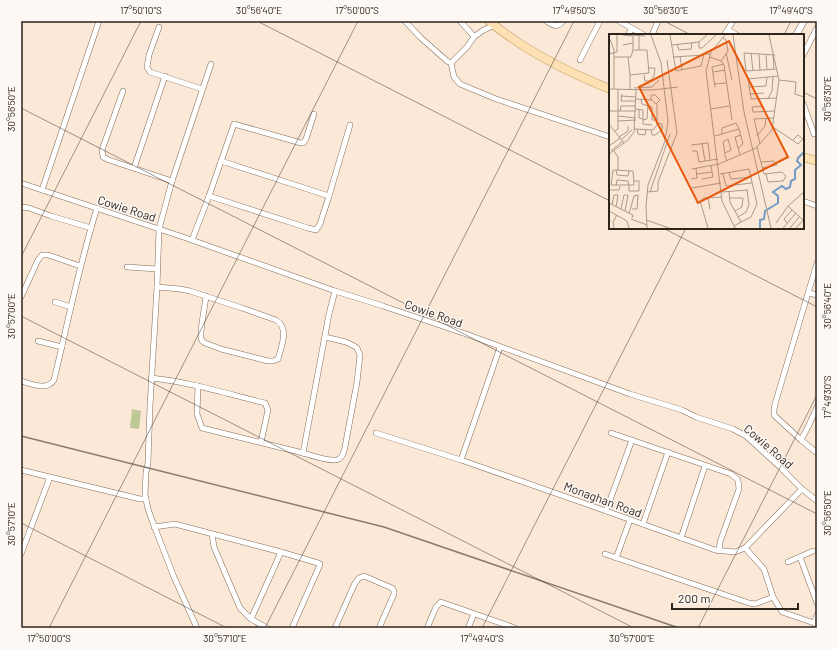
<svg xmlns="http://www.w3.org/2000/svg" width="838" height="649" viewBox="0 0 838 649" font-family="Barlow,sans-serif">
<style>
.green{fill:#bfc998}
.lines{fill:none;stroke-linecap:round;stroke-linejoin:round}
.minor-casing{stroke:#816b57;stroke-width:6}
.tertiary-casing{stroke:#816b57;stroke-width:7}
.primary-casing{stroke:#b5915c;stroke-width:9}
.minor{stroke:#fff;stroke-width:5}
.tertiary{stroke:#fff;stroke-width:6}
.primary{stroke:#fee0b2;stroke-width:8}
.rail{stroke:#897b6e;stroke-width:1.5}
.ticks{fill:none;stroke:#2e241c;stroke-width:1;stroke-opacity:0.45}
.labels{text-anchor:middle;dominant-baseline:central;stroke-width:3;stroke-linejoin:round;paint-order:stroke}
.street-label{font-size:12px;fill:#2e241c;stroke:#fdf8f4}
.inset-river{fill:none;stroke:#729bc6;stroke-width:2}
.inset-road{fill:none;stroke:#aa9a8c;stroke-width:1}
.view{fill:#e8590c;fill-opacity:0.15;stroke:#e8590c;stroke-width:2}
.inset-edge{fill:none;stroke:#2e241c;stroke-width:2}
.neatline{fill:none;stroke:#2e241c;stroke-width:1.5}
.ticks-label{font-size:10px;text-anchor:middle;fill:#2e241c}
</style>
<rect width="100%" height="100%" fill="#fce8d6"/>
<path class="green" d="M132,409L141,411L139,429L130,428Z"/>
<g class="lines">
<g class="minor-casing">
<g id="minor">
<path d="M405,21L421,38L447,61L451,63"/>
<path d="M460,21L472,34L474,37"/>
<path d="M546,21C553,25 557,29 563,21"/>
<path d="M619,21L644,35"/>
<path d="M159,27L149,55L147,67L150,72L202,89"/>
<path d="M728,30L737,35"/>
<path d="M628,35L632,28"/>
<path d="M652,35L658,21"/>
<path d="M724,35L733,21"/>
<path d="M803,55L817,28"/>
<path d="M580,60L600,21"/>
<path d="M451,63L454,77L460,84L496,99L610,137"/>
<path d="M451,63L467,47L474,37L482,31L494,25"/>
<path d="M123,91L102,150L103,157L109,160L172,181"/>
<path d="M803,103L814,134"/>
<path d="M221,161L329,196"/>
<path d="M134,168L165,76"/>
<path d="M21,183L186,238L335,291L383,306L466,334L630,394L682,410L696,417L733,429L746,436L780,467L802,489L817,501"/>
<path d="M42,190L99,21"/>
<path d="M209,196L308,228L316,230L320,224L329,196L350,125"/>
<path d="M803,201L817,206"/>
<path d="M21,207L29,208L51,216L91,228"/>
<path d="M192,240L209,196L234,124L301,143H303L306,139L314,114"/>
<path d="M817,263L775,404L774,410V415L801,440L817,453"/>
<path d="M127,267L157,269"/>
<path d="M157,287L180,289L190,291L242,308L276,320C289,328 282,344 279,356L278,359L273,361H268L221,349L205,343C202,341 202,341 201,338C200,328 205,307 206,296"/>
<path d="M809,293L817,295"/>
<path d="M21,297L38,260L42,255H48L80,266"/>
<path d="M55,302L71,307"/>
<path d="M38,341L62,347"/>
<path d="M151,378C190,382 228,394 265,403L268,410L261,442"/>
<path d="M21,381C32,384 47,391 54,380C68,322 79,265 97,208"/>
<path d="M198,386L197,414L202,428L303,453L329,314L335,291"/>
<path d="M376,433L461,460L592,506L715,550L735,552L745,548L802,489"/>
<path d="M611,433L731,474L738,480L739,489L720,542L719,551"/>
<path d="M801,440L808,427L817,407"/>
<path d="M303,453C310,455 333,463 339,459C343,457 344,451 345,447L357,382L360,355L357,348L354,346L346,342L325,337"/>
<path d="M461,460L500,347"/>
<path d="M21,470L140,499H146"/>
<path d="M606,511L632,440"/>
<path d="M643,524L668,452"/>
<path d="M154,527L175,524L281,552L318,563L320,564L319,567L292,628"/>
<path d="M212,534L214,547L240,608L251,619L267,628"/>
<path d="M681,538L705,466"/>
<path d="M745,548L764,569L773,597L782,612L817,624"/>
<path d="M21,554L50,477"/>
<path d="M605,554L749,603L755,604L773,597"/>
<path d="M800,557L817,603"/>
<path d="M616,558L630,520"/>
<path d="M788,562L813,551"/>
<path d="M251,619L281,552"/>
<path d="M814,623L817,615"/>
<path d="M197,628L174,577L153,523L148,509L145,495L146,472L148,463L150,406L157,287L159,229L172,181L211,64"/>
<path d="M335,628L355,583L359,578L364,576L392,588L394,591V594L379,628"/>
<path d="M427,628L436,607L441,602L515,628"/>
<path d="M468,628L474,614"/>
</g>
</g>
<g class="tertiary-casing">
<path id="tertiary" d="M796,35L804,21"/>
</g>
<g class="primary-casing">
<g id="primary">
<path d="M489,21C524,50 567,72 610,89"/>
<path d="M803,157L817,161"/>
</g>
</g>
<use href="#minor" class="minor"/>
<use href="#tertiary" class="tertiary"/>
<use href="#primary" class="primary"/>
<path class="rail" d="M21,436L384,527L679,628"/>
</g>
<path class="ticks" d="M257,21L610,201M664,21L691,35M784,35L791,21M803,92L817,99M21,108L817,514M663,228L817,307M21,257L141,21M21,316L634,628M21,523L227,628M49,628L358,21M265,628L574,21M482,628L686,228M698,628L817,395"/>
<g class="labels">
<g class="street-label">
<text transform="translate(127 208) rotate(18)">Cowie Road</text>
<text transform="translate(434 313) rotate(19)">Cowie Road</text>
<text transform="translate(769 446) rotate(41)">Cowie Road</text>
<text transform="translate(603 499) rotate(20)">Monaghan Road</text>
</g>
</g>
<g transform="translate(609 34)">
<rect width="195" height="195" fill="#fce8d6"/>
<path class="inset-river" d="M151,194V186L155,185L156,177L169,169V162L164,158L173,152L177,155L181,153L182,147L186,145V136L192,131L188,127L189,124L195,118"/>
<path class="inset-road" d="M14,1L24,2V9M24,1L36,2M30,1V16M61,1L67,37L92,32L95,20H101M116,1L102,18L97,37L113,167L126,194M124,1L135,78L162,194M0,3L5,16V55M90,8V14H93L107,1M68,10L70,16L82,15L83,9M14,11L24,9V16M63,11L90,8L98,1M117,19L123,46M142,19L144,37M0,20L8,18V1M150,20L151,37M157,21L158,36M164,21L165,35M166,21L135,19L137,37L168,35M71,22L73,36M5,23H22L24,16H38L40,39L21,41L19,23M64,23L95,21M100,23L112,27L115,31L123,86M112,27L119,17L117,6L114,4M104,38L116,36M35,41L36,47H41L45,42L46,34H40M170,46L187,48L186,60L195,63M105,50L117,49M106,53L103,33L115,30M140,53L157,52L158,43M25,54L43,53L50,46M0,55L43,56L69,53M21,56V41M13,60L12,67H27M141,60L155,59M12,62L27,63M168,64L142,65L139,45L169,42M32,65L33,70L43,73V86H48M159,65L163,57L164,43M42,66V61H46L51,66L47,70M39,71L38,85L34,86V90L43,91M27,75L34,76V86M30,75V84L34,85M102,75L120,72M0,77H27M9,77V55M11,77L12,72H27M155,78L154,72L143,73L144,78H145L166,77M9,82L27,84M9,87L27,86M0,90L15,109M164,93L189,110L194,105L189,101L184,106M25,95L44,96L48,91V71L43,66L27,65M28,95L29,100L36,101L37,96M42,96L43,101H46L53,96V90L48,89M6,97L9,95V77M113,100V94L127,89L130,95M106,102L130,95L134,110L129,114M148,102L156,92L157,84M10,103L19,97V92M12,106L23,96M93,109L96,127M151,110L145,85L165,84M82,111L99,109L101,126M0,112L11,104M148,113L155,140L173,138L177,142L174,147L159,148L157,140M2,117L14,107M5,117L9,123V136M83,117H88L90,128L109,125M116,119L122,116L119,105L114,108L115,113L116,120V122L118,127M0,120L19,106L25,98L27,56M131,121L126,103L132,101M152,128L165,127L168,131L153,134M83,135L110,130L147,114L163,96L170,46L160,1M4,136L24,137L25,151H2ZM7,136L8,141L19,142L20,137M120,139L122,145L142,143M88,140L103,138M111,140L140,135L148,170L142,183L132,188M114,140L117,152L143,149M82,145L88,144L87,134M93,145L104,143L102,132M7,152L8,146L19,147L20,152M20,152V157H30V147H25M83,154L112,149M0,156H10L11,152M38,158L49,157V148L68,99L58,26M41,158L61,100M113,158L139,156M120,158L121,168L132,188L125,192M99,163L101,175M121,164H134L133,173L126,177M0,169L24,181L23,184M3,171L5,161H9L7,173M12,175L15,161H19L16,177M0,177L18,187L20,194M20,180L25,162L29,161L28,175H23M129,183L137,178L140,171L138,156M22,185L38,191M37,186L60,194M194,186L179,172L195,158M167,189L179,172M178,189L175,185L183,176M5,194L4,188L8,181M38,194L37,172L39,151L56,107L59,87L52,29L42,1M99,194L91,167L95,164L113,163M174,194L187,179M181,194L190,183M187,194L195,185"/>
<path class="view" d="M120,7L179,123L89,169L30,53Z"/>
<rect width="195" height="195" class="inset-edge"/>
</g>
<rect width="838" height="649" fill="none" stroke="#fdf8f4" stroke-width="44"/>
<path d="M672 603v6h126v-6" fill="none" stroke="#2e241c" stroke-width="2"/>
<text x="678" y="603" font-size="12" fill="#2e241c" stroke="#fdf8f4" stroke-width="3" paint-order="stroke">200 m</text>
<rect x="22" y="22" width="794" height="605" class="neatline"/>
<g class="ticks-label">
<text x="141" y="14">17°50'10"S</text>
<text x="259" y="14">30°56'40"E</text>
<text x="357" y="14">17°50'00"S</text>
<text x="574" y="14">17°49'50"S</text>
<text x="666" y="14">30°56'30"E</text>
<text x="791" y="14">17°49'40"S</text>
<text transform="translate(827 99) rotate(-90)" y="4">30°56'30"E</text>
<text transform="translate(11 109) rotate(-90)" y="4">30°56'50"E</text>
<text transform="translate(827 306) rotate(-90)" y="4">30°56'40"E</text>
<text transform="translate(11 316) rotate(-90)" y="4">30°57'00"E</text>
<text transform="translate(827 397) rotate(-90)" y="4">17°49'30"S</text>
<text transform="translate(827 513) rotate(-90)" y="4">30°56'50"E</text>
<text transform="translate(11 524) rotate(-90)" y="4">30°57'10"E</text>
<text x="49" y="642">17°50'00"S</text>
<text x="225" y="642">30°57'10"E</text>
<text x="482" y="642">17°49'40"S</text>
<text x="632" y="642">30°57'00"E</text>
</g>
</svg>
